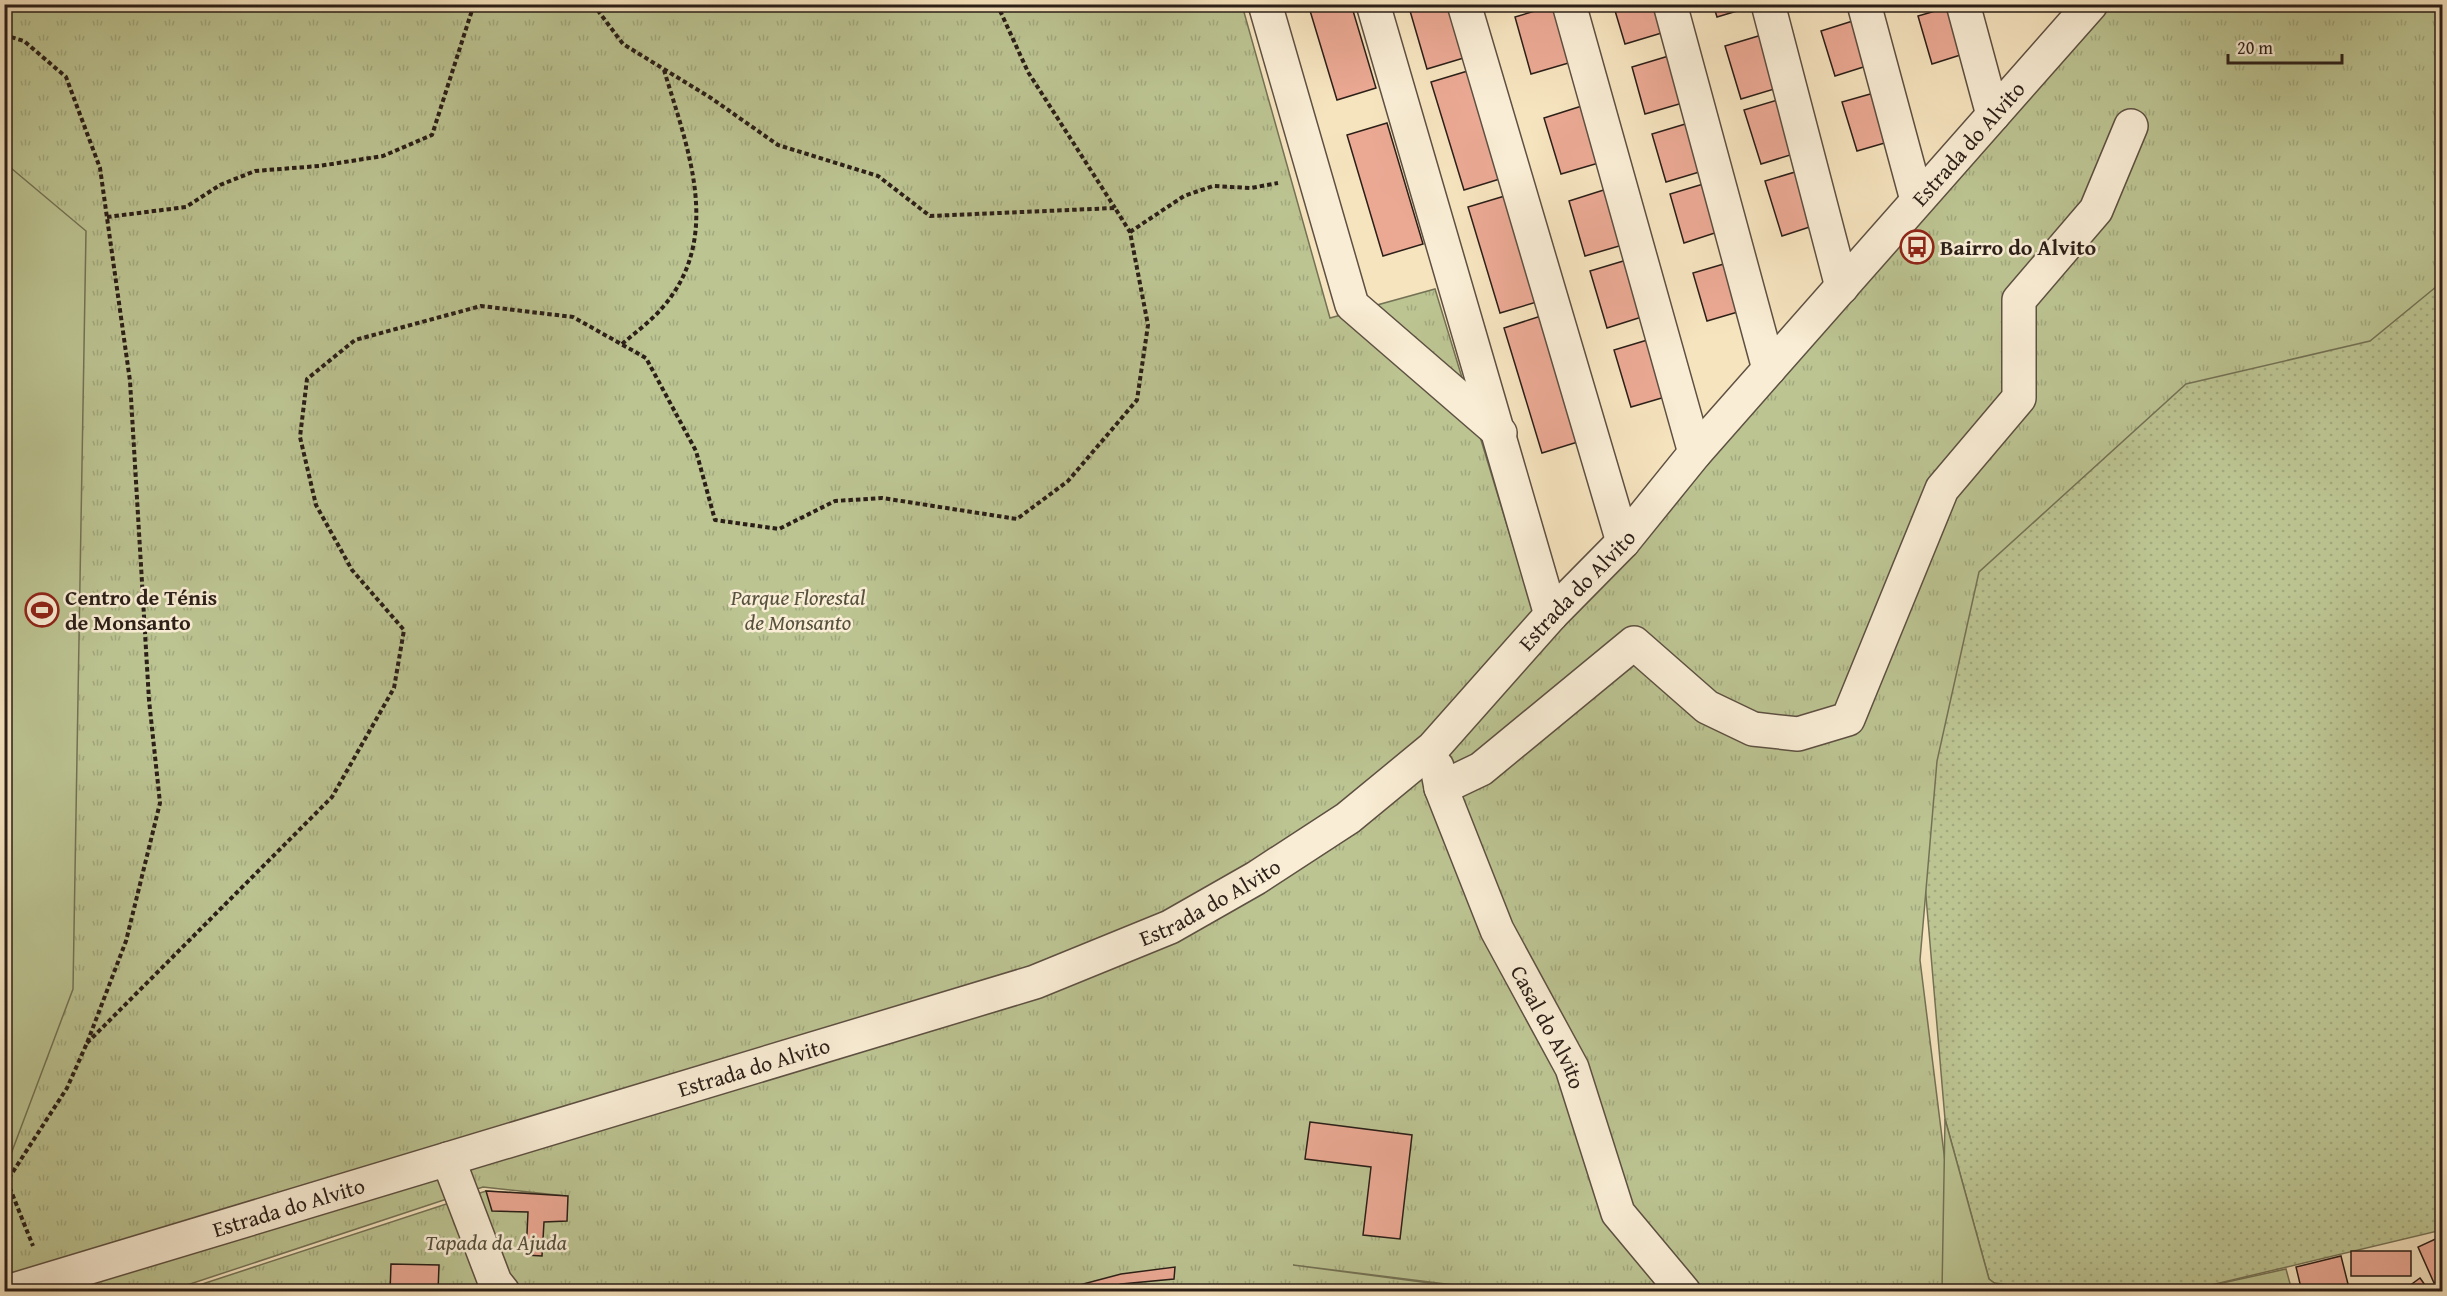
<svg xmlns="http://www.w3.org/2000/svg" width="2447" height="1296" viewBox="0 0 2447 1296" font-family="'Gentium Book Plus',serif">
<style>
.grass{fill:url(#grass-dots);stroke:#747255;stroke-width:1.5}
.park{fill:url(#park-tufts);stroke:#747255;stroke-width:1.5}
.garden{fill:#bcc492;stroke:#747255;stroke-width:1.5}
.building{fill:#eba994;stroke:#2b1f18;stroke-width:1.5}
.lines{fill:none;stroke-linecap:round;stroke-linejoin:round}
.minor-casing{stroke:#5e5042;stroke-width:36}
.path{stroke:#2b1f18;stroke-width:4;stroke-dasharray:4.5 3;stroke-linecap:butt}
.minor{stroke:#f9edd5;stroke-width:33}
.labels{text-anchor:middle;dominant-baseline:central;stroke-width:5;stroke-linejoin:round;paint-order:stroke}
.street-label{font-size:22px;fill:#2b1f18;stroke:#f9edd5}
.poi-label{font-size:22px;font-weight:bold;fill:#2b1f18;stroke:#f9edd5;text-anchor:start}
.park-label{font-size:22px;font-style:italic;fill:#56513d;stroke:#f9edd5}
</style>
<defs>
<pattern id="grass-dots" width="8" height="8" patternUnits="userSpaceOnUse" patternTransform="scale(1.5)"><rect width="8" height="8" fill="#bcc492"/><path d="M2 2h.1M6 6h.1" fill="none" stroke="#a2a87d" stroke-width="1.8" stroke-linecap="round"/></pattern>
<pattern id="park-tufts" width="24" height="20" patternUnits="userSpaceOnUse" patternTransform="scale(1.5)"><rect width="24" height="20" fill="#bcc492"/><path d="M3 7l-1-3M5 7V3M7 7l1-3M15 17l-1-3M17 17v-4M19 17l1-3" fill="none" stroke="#a2a87d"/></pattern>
</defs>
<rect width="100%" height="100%" fill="#f6e4bf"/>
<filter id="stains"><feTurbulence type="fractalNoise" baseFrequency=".00333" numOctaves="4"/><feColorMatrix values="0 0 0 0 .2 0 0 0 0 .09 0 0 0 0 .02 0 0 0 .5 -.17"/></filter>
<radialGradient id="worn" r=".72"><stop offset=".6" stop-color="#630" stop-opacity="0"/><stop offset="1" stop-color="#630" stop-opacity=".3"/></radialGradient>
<path class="grass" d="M2442,5V1230L2186,1291H2005L1989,1279L1945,1119L1924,873L1941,692L1984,541Z"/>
<path class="park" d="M5,5H1242L1330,318L1435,289L1541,637L2082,5H2442V282L2370,341L2186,384L1979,572L1937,761L1920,960L1949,1194L1988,1282L2051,1291L1510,1292L1293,1265L1490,1291H181L486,1191L566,1196L483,1187L169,1291L5,1292Z"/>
<g class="garden">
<path d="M5,163L86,231L73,989L5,1170Z"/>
<path d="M1945,1119L1989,1279L2005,1291H1942Z"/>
<path d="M2286,1269L2292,1291H2186Z"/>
</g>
<g class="building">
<path d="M1308,4H1351L1376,88L1337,100Z"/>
<path d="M1408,4H1451L1467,57L1427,69Z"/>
<path d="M1613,4H1657L1665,32L1625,44Z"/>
<path d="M1713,4H1757V5L1717,17Z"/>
<path d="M1555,5L1572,62L1531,74L1515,17Z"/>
<path d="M1956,5L1970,52L1932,64L1918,16Z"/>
<path d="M1859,19L1873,64L1835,76L1821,31Z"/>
<path d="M1765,34L1781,87L1741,99L1725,46Z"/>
<path d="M1672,55L1686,102L1645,114L1632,67Z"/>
<path d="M1471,70L1503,178L1464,190L1431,82Z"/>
<path d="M1881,91L1895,140L1857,151L1842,102Z"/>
<path d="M1784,98L1800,152L1761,164L1744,110Z"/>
<path d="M1585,105L1602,162L1561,174L1544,118Z"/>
<path d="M1692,122L1706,170L1666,182L1652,134Z"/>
<path d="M1387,123L1423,244L1383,256L1347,135Z"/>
<path d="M1805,169L1822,223L1782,236L1765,181Z"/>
<path d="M1710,182L1724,230L1684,243L1670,194Z"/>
<path d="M1610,188L1626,244L1585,256L1569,201Z"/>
<path d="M1508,195L1540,301L1500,313L1468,207Z"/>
<path d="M1630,259L1648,315L1607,328L1590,271Z"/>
<path d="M1734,261L1748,309L1707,321L1693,273Z"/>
<path d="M1544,315L1581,441L1542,453L1504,328Z"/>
<path d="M1654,338L1672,395L1631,407L1614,350Z"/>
<path d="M1310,1122L1412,1135L1400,1239L1363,1235L1371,1167L1305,1159Z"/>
<path d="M486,1191L568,1196L567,1221L544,1222L542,1256L526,1255L528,1212L492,1211Z"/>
<path d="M2442,1236V1279L2434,1283L2418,1247Z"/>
<rect x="2351" y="1251" width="60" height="25"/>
<path d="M2341,1256L2350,1292H2302L2296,1267Z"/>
<path d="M391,1264L439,1265L438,1292H390Z"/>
<path d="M1175,1267L1174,1279L1121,1284L1095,1292H1053L1121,1274Z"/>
<path d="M2420,1278L2430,1292H2401Z"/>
</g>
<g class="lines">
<g class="minor-casing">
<g id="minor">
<path d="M1265,4L1352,305L1500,433"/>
<path d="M1373,4L1551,615"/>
<path d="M1464,4L1623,542"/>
<path d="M1569,4L1695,453"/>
<path d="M1670,4L1769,369"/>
<path d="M1768,4L1842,287"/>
<path d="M1864,4L1917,200"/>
<path d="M1963,4L1993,115"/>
<path id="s1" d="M1437,767L1441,788L1497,930L1572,1068L1618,1213L1684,1292"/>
<path d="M1441,788L1481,769L1634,643L1707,707L1753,729L1798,734L1848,719L1942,489L2019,398V300L2096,210L2131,126"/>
<path d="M448,1159L495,1282L503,1292"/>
<path id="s2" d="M7,1292L1035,982L1170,927L1256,878L1348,818L1433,748L1551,615L1623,542L1695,453L2091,4"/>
</g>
</g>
<g class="path">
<path d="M997,4L1028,72L1115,208"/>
<path d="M4,35L24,41L66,77L100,168L130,381L149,700L160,803L126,941L87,1043L67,1088L7,1181L33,1246"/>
<path d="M107,217L186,207L220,185L255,171L319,166L383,156L432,135L474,4"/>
<path d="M1130,232L1184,196L1213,186L1251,188L1278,183"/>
<path d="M622,344C636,332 651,321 663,307C724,236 687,147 664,70"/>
<path d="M87,1043L332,797L394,688L404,630L352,570L316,505L300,437L307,379L355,340L481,306L573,317L646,358L696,451L715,520L779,529L835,501L882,498L1017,519L1068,481L1137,400L1148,325L1130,232L1115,208L930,216L878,176L778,145L711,98L623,44L593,4"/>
</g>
<use href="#minor" class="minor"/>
</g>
<defs>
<g id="bus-ring" transform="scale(1.725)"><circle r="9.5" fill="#f9edd5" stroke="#8f2418" stroke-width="1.5"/><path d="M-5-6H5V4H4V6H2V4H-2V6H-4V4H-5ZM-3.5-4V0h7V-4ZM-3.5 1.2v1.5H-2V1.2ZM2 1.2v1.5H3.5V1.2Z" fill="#8f2418"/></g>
<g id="stadium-ring" transform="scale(1.725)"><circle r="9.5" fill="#f9edd5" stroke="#8f2418" stroke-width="1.5"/><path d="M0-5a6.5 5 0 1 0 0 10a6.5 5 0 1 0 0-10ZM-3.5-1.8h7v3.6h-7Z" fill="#8f2418"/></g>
</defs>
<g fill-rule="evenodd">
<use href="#bus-ring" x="1917" y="247"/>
<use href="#stadium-ring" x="42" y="610"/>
</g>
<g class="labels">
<g class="street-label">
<text stroke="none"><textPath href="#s2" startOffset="2346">Estrada do Alvito</textPath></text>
<text stroke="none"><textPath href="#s2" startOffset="1752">Estrada do Alvito</textPath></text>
<text stroke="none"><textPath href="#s2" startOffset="1266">Estrada do Alvito</textPath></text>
<text stroke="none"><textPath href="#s1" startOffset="284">Casal do Alvito</textPath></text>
<text stroke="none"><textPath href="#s2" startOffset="780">Estrada do Alvito</textPath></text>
<text stroke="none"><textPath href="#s2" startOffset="294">Estrada do Alvito</textPath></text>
</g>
<g class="poi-label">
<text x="1940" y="247">Bairro do Alvito</text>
<text x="65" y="597">Centro de Ténis<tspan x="65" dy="25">de Monsanto</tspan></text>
</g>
<g class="park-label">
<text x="798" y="597">Parque Florestal<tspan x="798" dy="25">de Monsanto</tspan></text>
<text x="496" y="1242">Tapada da Ajuda</text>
</g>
</g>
<rect width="2447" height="1296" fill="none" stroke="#f6e4bf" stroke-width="24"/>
<rect x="6" y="6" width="2435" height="1284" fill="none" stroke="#2b1f18" stroke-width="3"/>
<rect x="12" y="12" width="2423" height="1272" fill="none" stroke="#2b1f18" stroke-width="1.5"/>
<path d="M2228 54v9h114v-9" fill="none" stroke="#2b1f18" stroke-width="3"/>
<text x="2237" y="54" font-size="18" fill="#2b1f18" stroke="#f9edd5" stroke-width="4.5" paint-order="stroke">20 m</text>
<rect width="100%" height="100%" filter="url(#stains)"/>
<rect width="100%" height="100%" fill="url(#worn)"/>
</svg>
